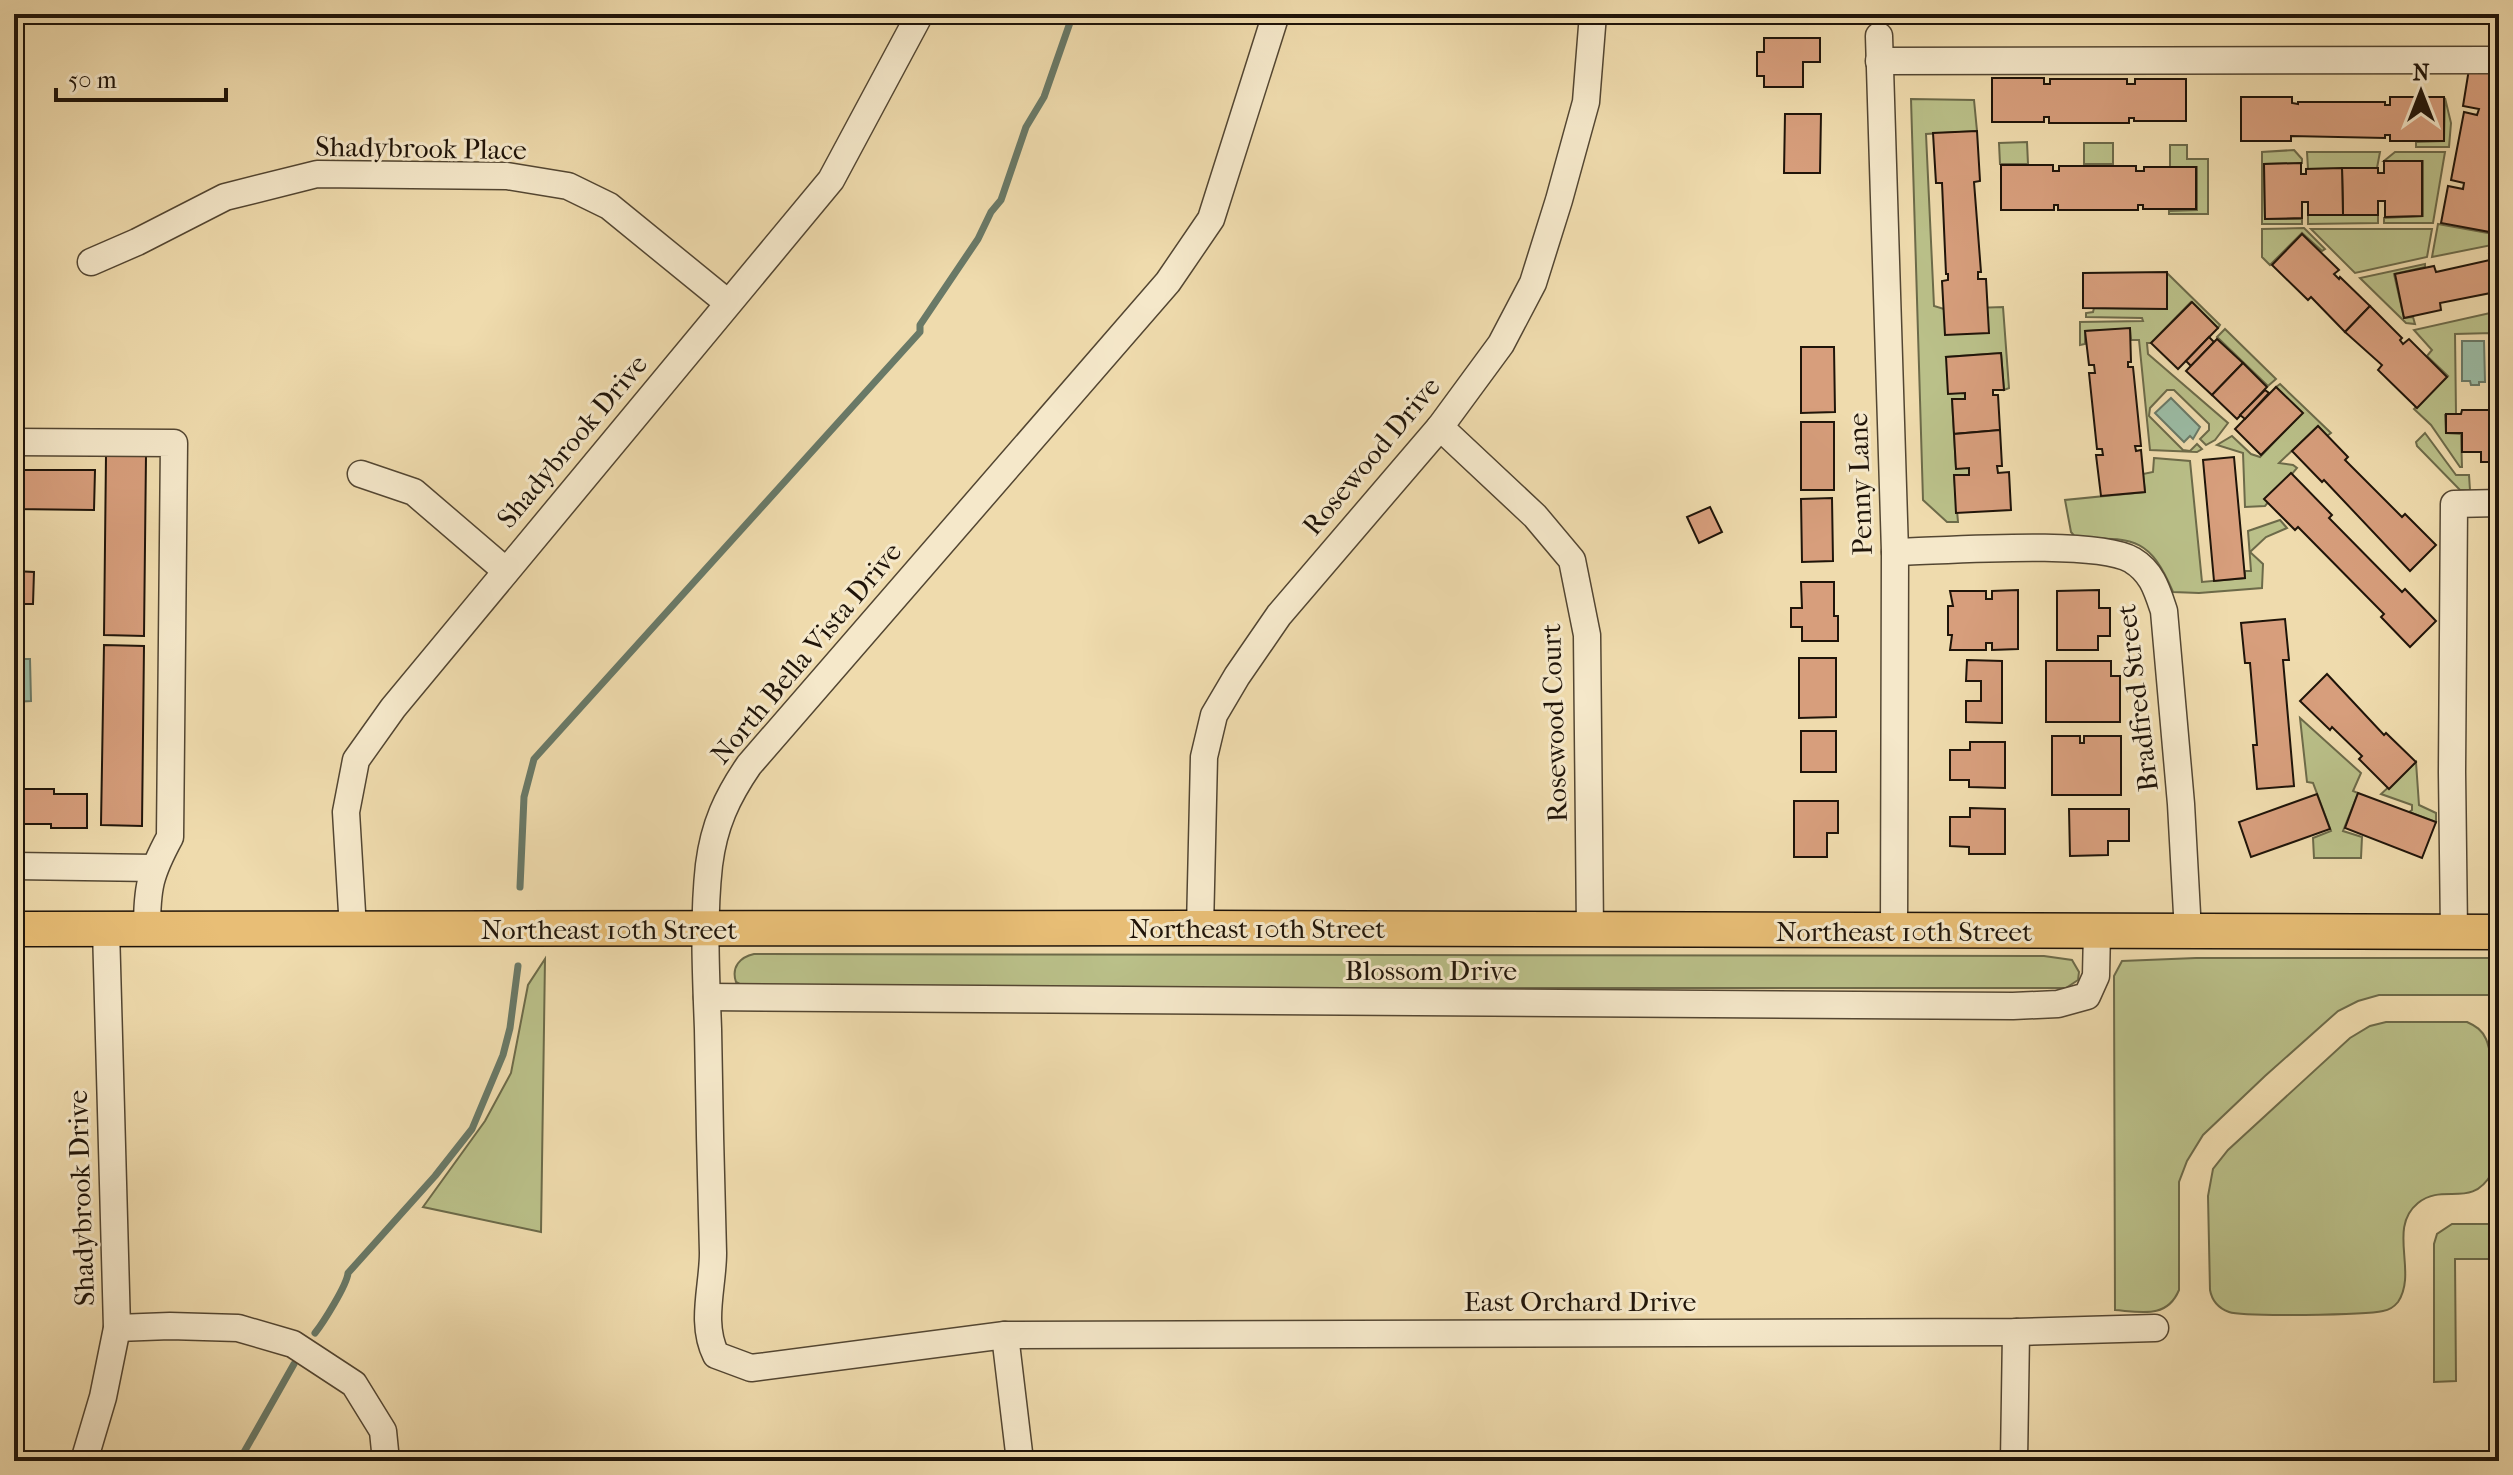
<svg xmlns="http://www.w3.org/2000/svg" width="2513" height="1475" viewBox="0 0 2513 1475" font-family="'IM FELL French Canon',serif">
<style>
.green{fill:#bac089;stroke:#6c6a49;stroke-width:2}
.water{fill:#9bbca5;stroke:#697967;stroke-width:2}
.lines{fill:none;stroke-linecap:round;stroke-linejoin:round}
.stream{stroke:#697967;stroke-width:7}
.building{fill:#d79e7c;stroke:#1f1409;stroke-width:2}
.minor-casing{stroke:#534632;stroke-width:29}
.major-casing{stroke:#1f1409;stroke-width:37}
.minor{stroke:#f5e8ca;stroke-width:26}
.major{stroke:#e8be76;stroke-width:34}
.labels{text-anchor:middle;dominant-baseline:central;stroke-width:6;stroke-linejoin:round;paint-order:stroke}
.street-label{font-size:28px;fill:#1f1409;stroke:#f5e8ca}
</style>
<rect width="100%" height="100%" fill="#efdbad"/>
<filter id="stains"><feTurbulence type="fractalNoise" baseFrequency=".0025" numOctaves="4"/><feColorMatrix values="0 0 0 0 .2 0 0 0 0 .09 0 0 0 0 .02 0 0 0 .5 -.17"/></filter>
<radialGradient id="worn" r=".72"><stop offset=".6" stop-color="#630" stop-opacity="0"/><stop offset="1" stop-color="#630" stop-opacity=".3"/></radialGradient>
<g class="green">
<path d="M1744,14H1984L1982,17H1889L1776,23L1743,19Z"/>
<path d="M1988,14H2499V21L1987,17Z"/>
<path d="M2445,98L2451,123L2449,147H2416V142L2444,141Z"/>
<path d="M1911,99L1974,100L1977,131L1926,134L1934,306L1944,309L2003,307L2009,388L2004,390L2001,353L1946,357L1965,393V399L1952,400L1956,468H1969V475L1954,476L1958,522H1947L1923,500Z"/>
<path d="M2027,142L2028,164H2000L1999,143Z"/>
<rect x="2084" y="143" width="29" height="21"/>
<path d="M2170,145H2187V159H2208V214H2169V211L2197,210V167H2170Z"/>
<path d="M2294,150L2302,159V163L2264,164L2265,219H2302V224H2262V152Z"/>
<path d="M2307,152H2380L2377,168L2308,169Z"/>
<path d="M2395,152H2445L2433,223H2384V218L2423,216V161H2384Z"/>
<path d="M2308,215H2378V223L2308,224Z"/>
<path d="M2438,224L2499,235L2497,244L2432,257Z"/>
<path d="M2304,228L2325,249L2322,251L2302,233L2270,265L2262,257V229Z"/>
<path d="M2311,229H2432L2427,257L2355,273Z"/>
<path d="M2425,264V267L2394,274L2404,318L2413,317L2415,324L2406,323L2360,278Z"/>
<path d="M2167,273L2220,325L2218,328L2191,302L2151,343H2147L2148,354L2228,423L2215,440L2206,445L2200,439L2209,430V424L2174,390H2167L2150,408L2149,416L2183,450L2190,451L2197,444L2202,449L2197,452L2150,450L2139,340H2131L2130,329L2085,331V344L2080,345V322L2143,321L2142,318L2086,317V313L2093,312L2094,308L2167,309Z"/>
<path d="M2499,311V367H2492V333L2455,334L2456,414L2445,415L2446,433L2461,434L2462,467H2460L2431,425L2414,409L2448,376L2427,356L2432,350L2414,330Z"/>
<path d="M2225,329L2276,379L2268,386L2217,337Z"/>
<path d="M2280,384L2331,433L2327,436L2318,426L2279,463L2293,465L2297,468L2265,506L2245,507L2243,453L2217,445L2232,436L2251,454L2260,457L2302,413L2276,387Z"/>
<path d="M2425,433L2456,475H2469L2470,490H2460L2417,446L2416,442Z"/>
<path d="M2154,458L2190,461L2202,582L2245,578V571H2251L2248,531L2280,520L2287,528L2266,537L2250,552L2263,564L2262,588L2199,593L2173,592C2149,535 2132,539 2076,538L2071,532L2065,500L2145,492L2143,474L2153,472Z"/>
<path d="M2300,718L2361,773L2353,791L2358,793L2343,831L2362,837L2361,858H2314L2313,838L2331,831L2313,783L2307,782Z"/>
<path d="M2416,762L2419,805L2436,813V822L2409,812L2412,810V805L2381,794Z"/>
<path d="M754,954L2044,956L2072,960L2079,972L2078,980L2066,988H747L736,982C731,967 740,957 754,954Z"/>
<path d="M2196,958H2499V995H2379L2358,1001L2338,1011L2265,1076L2203,1135L2187,1161L2179,1182V1290C2167,1319 2141,1312 2115,1310L2114,976L2122,961Z"/>
<path d="M545,959L541,1232L423,1207L485,1121L511,1073L528,985Z"/>
<path d="M2386,1022H2467C2476,1026 2482,1030 2486,1039C2497,1063 2493,1143 2492,1173C2471,1210 2444,1182 2418,1203C2387,1228 2418,1272 2398,1302C2394,1307 2389,1310 2383,1311C2366,1315 2243,1317 2229,1312C2218,1308 2212,1301 2210,1290L2208,1196L2213,1169L2228,1150L2350,1038L2370,1026Z"/>
<path d="M2452,1224H2499V1259H2455L2456,1381L2434,1382V1244L2437,1234Z"/>
</g>
<g class="water">
<path d="M2462,341H2484L2485,382H2479V385H2471L2470,381H2462Z"/>
<path d="M2171,398L2200,427L2193,439L2190,436L2184,442L2155,413Z"/>
<path d="M14,659H30L31,701L14,702Z"/>
</g>
<g class="lines">
<g class="stream">
<path d="M520,887L524,797L534,759L920,332V325L978,239L991,212L1001,200L1026,127L1044,97L1073,14"/>
<path d="M315,1333C323,1323 347,1285 348,1273L435,1176L472,1129L503,1055L510,1028L518,966"/>
<path d="M239,1461L294,1364"/>
</g>
</g>
<g class="building">
<path d="M1764,38H1820V62H1803V87H1764V76H1757V52H1764Z"/>
<path d="M2469,69L2499,75V179L2497,189L2492,188L2491,195L2499,196L2495,233L2441,223L2448,186L2463,189L2464,183L2451,180L2464,112L2477,115L2479,109L2463,106Z"/>
<path d="M1992,78H2044V84H2050V79H2127V84H2135V79H2186V121H2134V118H2129V123H2049V117H2044V122H1992Z"/>
<path d="M2241,97H2292V103L2298,104V102H2385V105H2390V97H2444V141H2390V135H2385V138L2291,136V141H2241Z"/>
<path d="M1785,114H1821L1820,173H1784Z"/>
<path d="M1977,131L1980,181L1974,182L1981,272H1978V279H1986L1989,333L1945,335L1942,281L1948,280V274H1946L1942,183H1936L1933,133Z"/>
<path d="M2384,161H2422V216L2385,217V201H2378V215H2343L2342,168H2378V173H2384Z"/>
<path d="M2301,163V174H2306V169L2342,168L2343,215H2308V202H2302V218L2265,219L2264,164Z"/>
<path d="M2001,165H2053V171H2059V166H2136V171H2144V167H2196V209H2143V205H2138V210H2058V205H2054V210H2001Z"/>
<path d="M2302,234L2339,270L2334,274L2339,279L2340,277L2370,306L2345,332L2311,297L2308,300L2272,265Z"/>
<path d="M2499,252V298L2496,292L2440,303L2441,310L2404,318L2395,274L2434,266L2436,272L2490,260L2489,254Z"/>
<path d="M2167,272V309L2083,308V273Z"/>
<path d="M2192,302L2218,328L2178,369L2151,343Z"/>
<path d="M2370,306L2402,338L2400,340L2403,344L2409,339L2447,377L2417,408L2378,370L2382,365L2345,332Z"/>
<path d="M2130,328L2131,362H2128V367H2133L2141,446H2135L2136,451L2141,450L2145,492L2101,496L2096,455H2103L2102,449H2097L2089,373H2095L2094,365H2089L2085,331Z"/>
<path d="M2209,337L2214,342L2191,366L2186,361Z"/>
<path d="M2217,339L2243,363L2212,395L2186,371Z"/>
<path d="M1801,347H1834L1835,412L1801,413Z"/>
<path d="M2001,353L2004,390H1993V395H1998L2000,430L1954,434L1952,399H1965V393L1948,394L1946,357Z"/>
<path d="M2243,363L2267,387L2237,419L2212,395Z"/>
<path d="M2276,387L2303,413L2261,455L2235,429Z"/>
<path d="M2265,390L2269,393L2245,419L2240,415Z"/>
<path d="M2462,410H2499V462H2481V452H2462V433H2446V414H2461Z"/>
<rect x="1801" y="422" width="33" height="68"/>
<path d="M2318,426L2348,457L2345,460L2402,517L2405,514L2436,545L2410,571L2324,480L2322,482L2292,451Z"/>
<path d="M2000,430L2002,466H1997L1998,473L2009,472L2011,510L1956,513L1954,475H1969V468L1956,469L1954,434Z"/>
<path d="M106,455H146L144,636L104,635Z"/>
<path d="M2234,457L2245,578L2214,581L2203,460Z"/>
<path d="M14,470H95L94,510L14,509Z"/>
<path d="M2291,473L2332,515L2329,518L2402,592L2405,589L2436,621L2410,647L2381,617L2384,614L2298,527L2295,530L2264,499Z"/>
<path d="M1832,498L1833,561L1802,562L1801,499Z"/>
<path d="M1710,507L1722,532L1699,543L1687,517Z"/>
<rect x="2492" y="547" width="7" height="44"/>
<path d="M14,571L34,572L33,604H14Z"/>
<path d="M1801,582H1834V616H1838V641H1802V627H1791V608H1802Z"/>
<path d="M2018,590V649L1992,650V643H1986V650H1950L1952,635H1948V606H1953L1950,591H1986V599H1992V591Z"/>
<path d="M2099,590V608H2110V636H2098V650H2057V591Z"/>
<path d="M2285,619L2289,660H2283L2294,786L2257,789L2253,745H2257L2250,663H2245L2241,623Z"/>
<path d="M104,645L144,646L142,826L101,825Z"/>
<path d="M1799,658H1836V717L1799,718Z"/>
<path d="M1967,660L2002,661V723L1966,722V701H1981V681H1966Z"/>
<path d="M2046,661H2111V676H2120V722H2046Z"/>
<path d="M2327,674L2384,735L2386,733L2416,762L2389,789L2359,759L2362,756L2332,727L2330,730L2300,701Z"/>
<rect x="1801" y="731" width="35" height="41"/>
<path d="M2052,736H2080V743H2084V736H2121V795H2052Z"/>
<path d="M1970,742H2005V788L1969,787V780H1950V750H1970Z"/>
<path d="M14,789H54V794H87V828H51V824H14Z"/>
<path d="M2358,793L2436,822L2422,858L2345,828Z"/>
<path d="M2317,794L2330,829L2251,857L2239,822Z"/>
<path d="M1794,801H1838V833H1827V857H1794Z"/>
<path d="M1970,808L2005,809V854H1969V847L1950,846V817H1970Z"/>
<path d="M2069,809H2129V841H2108V855L2070,856Z"/>
<path d="M315,1453V1461H277V1454Z"/>
</g>
<g class="lines">
<g class="minor-casing">
<g id="minor">
<path d="M1879,36L1895,552L1894,931"/>
<path d="M1879,61L2499,60"/>
<path d="M91,262L137,242L225,197L317,174L507,176L568,186L609,206L728,303"/>
<path d="M1440,427L1535,516L1572,560L1587,635L1590,930"/>
<path d="M14,442L174,443L170,837C150,874 147,887 147,929"/>
<path d="M361,474L414,492L506,571"/>
<path d="M1895,552C1944,551 2095,539 2132,560C2152,572 2157,590 2164,611L2181,804L2188,932"/>
<path d="M14,866L154,868"/>
<path d="M1200,928L1204,757L1214,715L1237,676L1279,615L1440,427L1501,344L1533,283L1559,200L1586,102L1593,14"/>
<path d="M353,929L346,812L356,760L393,708L831,180L920,14"/>
<path d="M2454,932L2452,772L2454,504L2499,503"/>
<path d="M707,997L2013,1006L2058,1004L2087,996L2096,976L2097,931"/>
<path d="M117,1328L170,1326L238,1328L293,1344L354,1384L383,1431L386,1461"/>
<path d="M1005,1335L2016,1332L2155,1328"/>
<path d="M84,1461L103,1397L117,1328L106,929"/>
<path d="M1020,1461L1005,1335L751,1368L716,1355C700,1323 713,1287 713,1253C711,1178 709,1104 708,1029C706,975 703,919 709,865C714,825 727,797 749,765L1168,282L1211,219L1276,14"/>
<path d="M2014,1461L2016,1332"/>
</g>
</g>
<g class="major-casing">
<path id="major" d="M14,929L1200,928L2499,932"/>
</g>
<use href="#minor" class="minor"/>
<use href="#major" class="major"/>
</g>
<g class="labels">
<g class="street-label">
<text transform="translate(421 148) rotate(1)">Shadybrook Place</text>
<text transform="translate(572 441) rotate(-50)">Shadybrook Drive</text>
<text transform="translate(1371 456) rotate(-50)">Rosewood Drive</text>
<text transform="translate(1860 484) rotate(-92)">Penny Lane</text>
<text transform="translate(806 653) rotate(-50)">North Bella Vista Drive</text>
<text transform="translate(2137 698) rotate(-97)">Bradfred Street</text>
<text transform="translate(1554 723) rotate(-92)">Rosewood Court</text>
<text x="1257" y="928">Northeast 10th Street</text>
<text x="609" y="929">Northeast 10th Street</text>
<text x="1904" y="931">Northeast 10th Street</text>
<text x="1431" y="970">Blossom Drive</text>
<text transform="translate(81 1198) rotate(-92)">Shadybrook Drive</text>
<text x="1580" y="1301">East Orchard Drive</text>
</g>
</g>
<rect width="2513" height="1475" fill="none" stroke="#efdbad" stroke-width="48"/>
<rect x="16" y="16" width="2481" height="1443" fill="none" stroke="#1f1409" stroke-width="4"/>
<rect x="24" y="24" width="2465" height="1427" fill="none" stroke="#1f1409" stroke-width="2"/>
<g transform="translate(2421 92)" stroke="#f5e8ca" stroke-width="6" paint-order="stroke">
<path d="M0-6L14 30L0 20L-14 30Z" fill="#1f1409"/>
<text y="-12" font-size="22" font-weight="bold" text-anchor="middle" fill="#1f1409">N</text>
</g>
<path d="M56 88v12h170v-12" fill="none" stroke="#1f1409" stroke-width="4"/>
<text x="68" y="88" font-size="24" fill="#1f1409" stroke="#f5e8ca" stroke-width="6" paint-order="stroke">50 m</text>
<rect width="100%" height="100%" filter="url(#stains)"/>
<rect width="100%" height="100%" fill="url(#worn)"/>
</svg>
